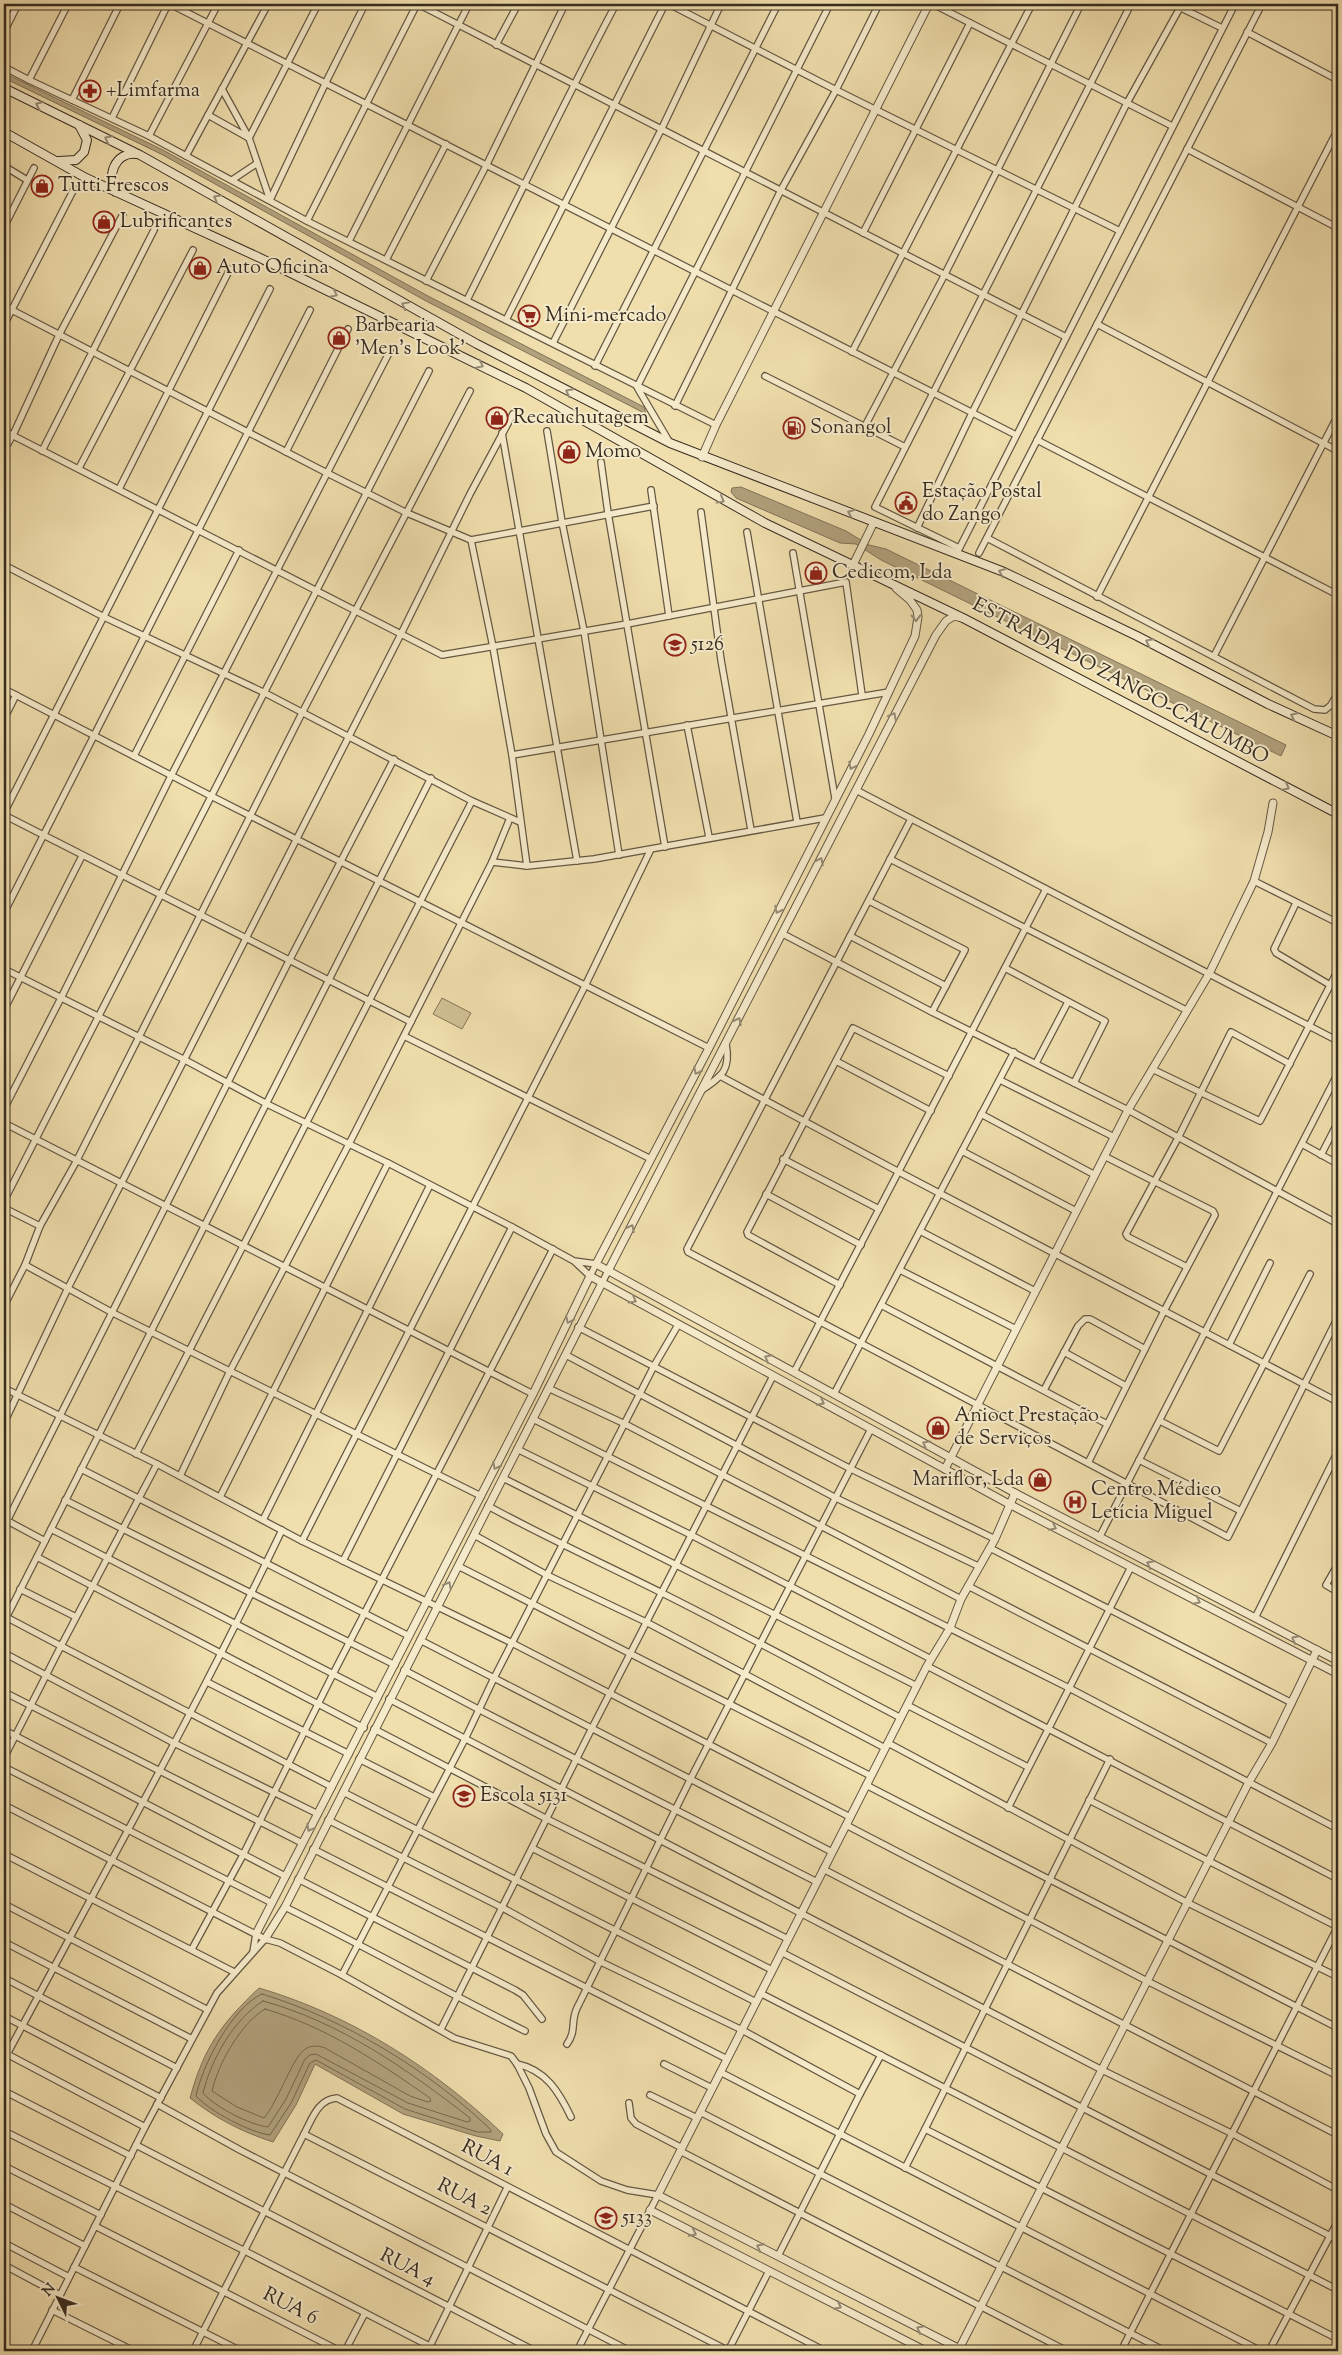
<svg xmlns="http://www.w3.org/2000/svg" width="1342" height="2355" viewBox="0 0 1342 2355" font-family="'Sorts Mill Goudy',serif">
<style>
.green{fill:#d1c095;stroke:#84765a}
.water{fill:#b1a17d;stroke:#807258}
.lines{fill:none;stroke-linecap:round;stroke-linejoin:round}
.shore{stroke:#74664e;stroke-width:1}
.minor-casing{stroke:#655843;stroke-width:8}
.tertiary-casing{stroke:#655843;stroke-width:9}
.secondary-casing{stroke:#372c20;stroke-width:10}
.minor{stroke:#f5eaca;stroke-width:5.5}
.tertiary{stroke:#f5eaca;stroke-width:7}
.secondary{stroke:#f5eaca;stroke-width:8}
.oneway{stroke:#968b75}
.labels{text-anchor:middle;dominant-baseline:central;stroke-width:4;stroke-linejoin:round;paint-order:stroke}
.poi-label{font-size:20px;fill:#372c20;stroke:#f5eaca;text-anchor:start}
.street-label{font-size:20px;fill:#372c20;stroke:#f5eaca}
</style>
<rect width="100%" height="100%" fill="#f0dead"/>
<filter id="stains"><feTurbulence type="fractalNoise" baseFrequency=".004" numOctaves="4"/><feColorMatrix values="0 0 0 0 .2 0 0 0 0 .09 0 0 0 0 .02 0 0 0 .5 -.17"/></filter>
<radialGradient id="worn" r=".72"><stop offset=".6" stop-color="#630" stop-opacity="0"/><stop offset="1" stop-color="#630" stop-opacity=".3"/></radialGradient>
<path class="green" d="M442,998L471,1013L462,1029L433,1014Z"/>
<g class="water">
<path d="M4,73L163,150L428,296L644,407L646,414L426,301L161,154L4,78Z"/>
<path d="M741,487L846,531L869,545L886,549L1286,745L1281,756L881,560L856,544L840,543L736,498L731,492L732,488Z"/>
<path d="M259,1988C351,2015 434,2068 503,2134L500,2141L476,2136L403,2114L315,2064L296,2105L273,2142C242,2132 215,2118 190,2098C204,2047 221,2024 259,1988Z"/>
</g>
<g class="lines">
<g class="shore">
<path d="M262,1994C344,2019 429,2070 491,2130V2132H477L405,2109L316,2060L310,2063L291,2103L270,2135C249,2132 211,2112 196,2096C202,2066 232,2007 262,1994Z"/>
<path d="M263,2001C340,2022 407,2069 470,2118V2121L467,2122L408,2103L316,2054L310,2055L305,2059L286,2099L268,2127C250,2125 215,2107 203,2093C211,2060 233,2020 263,2001Z"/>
<path d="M265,2009C327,2027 378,2062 430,2098L431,2101L428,2102L410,2096L325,2048C317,2045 309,2045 303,2051C292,2060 277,2103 264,2118L237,2107L212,2091C218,2064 241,2023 265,2009Z"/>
</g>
<g class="minor-casing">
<g id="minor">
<path d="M68,4L29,80L149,136L307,221L716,425"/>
<path d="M170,4L1016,435"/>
<path d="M418,4L1066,337"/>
<path d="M669,4L836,90L1120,231"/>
<path d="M933,4L1172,126"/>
<path d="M1173,4L1222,28"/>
<path d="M4,32L18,4"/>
<path d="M1247,32L1338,80"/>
<path d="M496,45L518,4"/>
<path d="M4,67L29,80"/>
<path d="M222,89L249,138L270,200"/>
<path d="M72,100L120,4"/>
<path d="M208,115L249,138L318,4"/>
<path d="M112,118L168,4"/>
<path d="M149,136L218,4"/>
<path d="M1187,149L1338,228"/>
<path d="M186,156L268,4"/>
<path d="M4,166L27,180"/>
<path d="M232,180L256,164"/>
<path d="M270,200L326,82L365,4"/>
<path d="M4,202L9,216"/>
<path d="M307,221L417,4"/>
<path d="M4,227L34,168"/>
<path d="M863,233L970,23"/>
<path d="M349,241L469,4"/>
<path d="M386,260L446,144"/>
<path d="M426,281L487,164L565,4"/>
<path d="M467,300C517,201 564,102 616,4"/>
<path d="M4,306L327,473L407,513L471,540L493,647L512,755L527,866"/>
<path d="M506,320L665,4"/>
<path d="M1097,324L1338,451"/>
<path d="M4,325L74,189"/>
<path d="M553,343L662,128L721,4"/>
<path d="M852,352L1032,4"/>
<path d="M595,366L778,4"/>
<path d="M765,376L905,447"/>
<path d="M675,406L781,190L836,90L879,4"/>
<path d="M865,426L945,274L1081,4"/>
<path d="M4,431L442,655L627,624L846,582L862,695"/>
<path d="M547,431L562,522L584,631L619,855"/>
<path d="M502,433L577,861"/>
<path d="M1037,440L1338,595"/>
<path d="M670,443L637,387L830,4"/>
<path d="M4,450L13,435L59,335L123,214"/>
<path d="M42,451L154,230"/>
<path d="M286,452L348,329"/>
<path d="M601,462L608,513L665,847"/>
<path d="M79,468L193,250"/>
<path d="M119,489L230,269"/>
<path d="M651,490L669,616"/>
<path d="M701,512L721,660L751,830"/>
<path d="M917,528L972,413L1127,103L1182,4"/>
<path d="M747,532L797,822"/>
<path d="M987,538L1314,709L1325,710L1331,705L1338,693"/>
<path d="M471,540L654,506"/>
<path d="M959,548L875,507L1131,4"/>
<path d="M958,551L1235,4"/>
<path d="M793,553L835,798"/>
<path d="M979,553L1262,4"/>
<path d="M4,565L104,617L265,693L472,801L520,822"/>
<path d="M1097,597L1338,129"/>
<path d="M1214,656L1338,415"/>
<path d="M4,689L211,796L709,1048"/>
<path d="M4,719L16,695"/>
<path d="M687,725L709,837"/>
<path d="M512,755L889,692"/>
<path d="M134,756L239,550"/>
<path d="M856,790L1338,1041"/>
<path d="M4,813L270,289"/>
<path d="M4,815L411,1022"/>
<path d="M911,819L687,1249L688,1252L1228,1537L1338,1317"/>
<path d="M890,859L1186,1010"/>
<path d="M492,862L527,866L594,859L825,818"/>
<path d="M1254,881L1338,923"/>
<path d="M869,901L965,950L932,1012"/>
<path d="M1296,903L1274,949L1276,953L1330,985"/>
<path d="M4,913L310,310"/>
<path d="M783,934L932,1012L1128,1110L1338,1224"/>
<path d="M850,936L946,986"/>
<path d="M1005,968L1105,1021L1074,1083"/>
<path d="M4,969L185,1060L267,1104L388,1163L512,1227L574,1261L590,1276L596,1264L574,1261"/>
<path d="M4,1010L82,856"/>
<path d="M404,1036L651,1159"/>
<path d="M836,1061L931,1111"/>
<path d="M1036,1063L1068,1002"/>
<path d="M1152,1069L1260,1121L1338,970"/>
<path d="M720,1076L899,1172L1338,1402"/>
<path d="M1000,1080L1114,1137"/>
<path d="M702,1090C722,1076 731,1070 726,1044"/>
<path d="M4,1109L61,998L171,776L390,351"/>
<path d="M981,1114L1095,1175"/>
<path d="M4,1123L533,1394"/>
<path d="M1302,1144L1338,1164"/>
<path d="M962,1151L1076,1211"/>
<path d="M1321,1155L1338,1122"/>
<path d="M783,1159L879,1209"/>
<path d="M766,1194L861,1245"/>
<path d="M4,1201L429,371"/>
<path d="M4,1208L40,1226"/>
<path d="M920,1231L1035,1291"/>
<path d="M25,1265L113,1313L481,1496"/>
<path d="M1187,1267L1128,1237L1126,1234L1178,1138L1231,1032L1290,1064"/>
<path d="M900,1270L1016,1329"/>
<path d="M602,1283L608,1271"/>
<path d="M840,1285L748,1235L747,1232L853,1028L949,1076"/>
<path d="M881,1305L1107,1424"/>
<path d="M4,1306L25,1265L40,1226L76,1162L302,713L470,391"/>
<path d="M678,1325L654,1366L494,1678L832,1852"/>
<path d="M578,1327L851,1469L995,1539"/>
<path d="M1229,1345L1270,1263"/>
<path d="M1064,1352L1126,1386"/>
<path d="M566,1355L836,1498L978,1566"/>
<path d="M794,1372L1046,889"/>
<path d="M4,1388L157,1464L302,1541L512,1643L850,1817"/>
<path d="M548,1388L625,1424L961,1599"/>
<path d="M1044,1390L1078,1326L1085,1319H1090L1145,1349"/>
<path d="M834,1394L1014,1052"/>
<path d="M533,1419L1069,1688L1338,1829"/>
<path d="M1160,1421L1219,1451L1310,1274"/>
<path d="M4,1423L68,1288L401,634L470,494L513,414"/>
<path d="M517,1449L691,1535L931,1659"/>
<path d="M136,1454L472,801"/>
<path d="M1139,1460L1241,1511"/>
<path d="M1088,1463L1164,1311L1215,1215L1213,1211L1104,1156"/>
<path d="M81,1469L409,1636"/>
<path d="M180,1476L230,1371L349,1144L492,862L510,818"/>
<path d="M503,1478L917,1686"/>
<path d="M220,1497L388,1163"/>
<path d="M65,1500L395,1665"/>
<path d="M488,1506C545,1537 604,1564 662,1593C742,1633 821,1676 901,1718"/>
<path d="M4,1519L45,1541L4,1622"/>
<path d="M263,1520L430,1185"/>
<path d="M4,1527L289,961L394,759"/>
<path d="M51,1529L378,1697"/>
<path d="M474,1535L547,1575L646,1622L885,1748"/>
<path d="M1099,1538L1338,1073"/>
<path d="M45,1541L431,778"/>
<path d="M302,1541L585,986L650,851"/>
<path d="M990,1548L1292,1703"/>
<path d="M37,1557L364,1728"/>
<path d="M343,1561L512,1227"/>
<path d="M1338,1564L1326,1585L1338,1592"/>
<path d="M458,1566L871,1776"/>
<path d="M968,1586L1272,1743"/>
<path d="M20,1589L76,1617"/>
<path d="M6,1617L61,1646L157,1464"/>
<path d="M1255,1618L1338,1451"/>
<path d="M4,1653L174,1743L318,1814"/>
<path d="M927,1666L1338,1879"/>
<path d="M404,1670L478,1709L817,1882"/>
<path d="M207,1682L349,1754"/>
<path d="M4,1692L302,1843"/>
<path d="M389,1699L1102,2070L1233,2134L1338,2190"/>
<path d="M907,1705L1028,1767"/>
<path d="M374,1729L547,1819L788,1939"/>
<path d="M4,1730L285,1876"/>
<path d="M888,1743L1188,1903L1338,1977"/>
<path d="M4,1758L61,1646L332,1787"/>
<path d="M359,1759L434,1797"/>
<path d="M4,1767L272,1903"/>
<path d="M866,1785L1338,2028"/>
<path d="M343,1792L756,2002"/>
<path d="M1089,1800L1338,1927"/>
<path d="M4,1805L265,1939L280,1943L342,1975L454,2038L511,2056L517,2064L529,2088L546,2134L556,2152L601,2181L627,2190L658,2195L577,2351"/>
<path d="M1008,1808L1131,1567"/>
<path d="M328,1820L503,1908L601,1962L742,2030L860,2094L778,2256"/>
<path d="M846,1825L1147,1981L1338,2076"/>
<path d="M532,1848L772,1970"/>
<path d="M313,1849L727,2059"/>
<path d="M4,1854L234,1972"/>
<path d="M823,1869L1338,2135"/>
<path d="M298,1879L515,1990L523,1995L542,2019"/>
<path d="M4,1904L208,2010"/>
<path d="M285,1907C366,1947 444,1991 525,2031"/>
<path d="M4,1942L192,2039"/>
<path d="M192,1949L243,1855L333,1674L553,1249"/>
<path d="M253,1952L256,1934"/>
<path d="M781,1952L1338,2240"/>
<path d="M342,1975L465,1739L494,1678L420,1640"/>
<path d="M4,1978L177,2068"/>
<path d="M760,1993L1338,2290"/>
<path d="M4,2016L161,2098"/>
<path d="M441,2029L592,1728L773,1376"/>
<path d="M567,2044C577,2030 570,2023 577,2008L691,1778L871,1429"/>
<path d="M5,2053L145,2127"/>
<path d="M4,2060C98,1884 196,1710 282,1530"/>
<path d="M517,2064C546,2070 559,2092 571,2117"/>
<path d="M664,2064L712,2088"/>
<path d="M720,2072L1261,2351"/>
<path d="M4,2091L131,2156"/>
<path d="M860,2094L881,2055"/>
<path d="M650,2095L697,2118"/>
<path d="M629,2103L631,2118L636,2124L682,2148"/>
<path d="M157,2104L240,2150L630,2351"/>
<path d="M700,2112L1165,2351"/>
<path d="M925,2129L1110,1759"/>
<path d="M4,2131L245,2251L439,2351"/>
<path d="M304,2134L729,2351"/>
<path d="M136,2145L535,2351"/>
<path d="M680,2151L1067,2351"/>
<path d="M4,2166L101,2215"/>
<path d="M905,2168L925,2129L1338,2339"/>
<path d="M4,2204L85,2246"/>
<path d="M95,2226L340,2351"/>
<path d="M4,2243L69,2277"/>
<path d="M4,2265L60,2295"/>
<path d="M74,2267L241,2351"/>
<path d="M52,2310L134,2351"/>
<path d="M430,2346L507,2188"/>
<path d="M32,2351L145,2127L217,1993L265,1939"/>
<path d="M193,2351L304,2134C312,2119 318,2099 337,2098L825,2351"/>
<path d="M345,2351L365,2313"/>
<path d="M728,2351L769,2271"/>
<path d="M1121,2351L1338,1926"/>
<path d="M1269,2351L1338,2221"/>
</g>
</g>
<g class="tertiary-casing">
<g id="tertiary">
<path d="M702,457L716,425L929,4"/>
<path d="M853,565L874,522"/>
<path d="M896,588L910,600L917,610L918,617L915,636L869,734L709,1048L596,1264L1015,1493L1338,1661"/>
<path d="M608,1271L936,635L946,621L954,616L962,618"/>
<path d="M945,1469L1128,1110L1209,974L1254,881L1268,832L1273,803"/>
<path d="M256,1934L533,1394L590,1276L1009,1504L1338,1674"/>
<path d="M265,1939L285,1907L602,1283"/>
<path d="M650,2210L926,2351"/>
<path d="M958,2351L1249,1782L1272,1743L1317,1650"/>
<path d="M964,2351L658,2195L927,1666L950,1628L961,1599L995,1539L1015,1493"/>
</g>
</g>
<g class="secondary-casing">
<g id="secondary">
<path d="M4,88L140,155L477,344L670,443L1004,572L1137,636L1268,704L1338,736"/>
<path d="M4,132L86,178L258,257L526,388L765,523L963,618L1338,814"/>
<path d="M59,161L76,160L84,152L87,140L79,125"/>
<path d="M116,192C106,176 115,152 136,154"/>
</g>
</g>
<use href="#minor" class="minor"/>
<use href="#tertiary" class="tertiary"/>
<use href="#secondary" class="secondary"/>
</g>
<defs><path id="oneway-chevron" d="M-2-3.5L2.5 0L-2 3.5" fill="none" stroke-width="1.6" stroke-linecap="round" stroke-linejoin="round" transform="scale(1.25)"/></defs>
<g class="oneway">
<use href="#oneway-chevron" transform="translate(39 105) rotate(-155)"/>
<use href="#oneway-chevron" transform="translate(108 139) rotate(-153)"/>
<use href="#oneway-chevron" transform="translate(217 198) rotate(-151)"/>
<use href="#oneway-chevron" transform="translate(334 294) rotate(26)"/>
<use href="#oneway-chevron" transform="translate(405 305) rotate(-151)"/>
<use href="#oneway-chevron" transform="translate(480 365) rotate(26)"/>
<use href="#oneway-chevron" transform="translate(569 392) rotate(-153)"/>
<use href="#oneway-chevron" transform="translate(721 500) rotate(29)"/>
<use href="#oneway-chevron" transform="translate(851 513) rotate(-158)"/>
<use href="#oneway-chevron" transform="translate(1002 572) rotate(-158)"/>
<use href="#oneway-chevron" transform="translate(916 618) rotate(89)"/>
<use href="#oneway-chevron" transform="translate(1149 642) rotate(-153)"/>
<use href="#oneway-chevron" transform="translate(893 716) rotate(-63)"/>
<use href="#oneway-chevron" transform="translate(1294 716) rotate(-155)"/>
<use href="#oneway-chevron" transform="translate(852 766) rotate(117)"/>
<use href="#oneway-chevron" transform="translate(1286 787) rotate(27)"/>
<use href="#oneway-chevron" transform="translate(820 861) rotate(-63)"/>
<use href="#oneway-chevron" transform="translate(778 910) rotate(117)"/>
<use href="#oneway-chevron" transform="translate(738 1021) rotate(-63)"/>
<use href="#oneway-chevron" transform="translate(697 1071) rotate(117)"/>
<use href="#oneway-chevron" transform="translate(631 1228) rotate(-63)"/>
<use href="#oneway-chevron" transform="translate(633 1300) rotate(29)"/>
<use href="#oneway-chevron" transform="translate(569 1320) rotate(116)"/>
<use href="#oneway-chevron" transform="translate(768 1358) rotate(-151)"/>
<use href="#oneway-chevron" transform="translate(821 1402) rotate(28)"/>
<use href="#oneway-chevron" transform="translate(926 1444) rotate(-151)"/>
<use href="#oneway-chevron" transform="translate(496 1466) rotate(117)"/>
<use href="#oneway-chevron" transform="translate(1053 1527) rotate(27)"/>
<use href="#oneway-chevron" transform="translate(1150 1564) rotate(-153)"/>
<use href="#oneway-chevron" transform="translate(448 1585) rotate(-62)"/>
<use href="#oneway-chevron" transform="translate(1197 1601) rotate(27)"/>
<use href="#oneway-chevron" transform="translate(1295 1639) rotate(-153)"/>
<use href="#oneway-chevron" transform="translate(310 1828) rotate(119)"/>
<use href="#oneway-chevron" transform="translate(693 2233) rotate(27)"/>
<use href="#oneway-chevron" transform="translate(760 2247) rotate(-153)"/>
<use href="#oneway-chevron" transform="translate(838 2306) rotate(27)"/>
<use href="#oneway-chevron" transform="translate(920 2329) rotate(-153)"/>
</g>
<defs>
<g id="pharmacy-ring" transform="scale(1.125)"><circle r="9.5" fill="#f5eaca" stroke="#8f2418" stroke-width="1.5"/><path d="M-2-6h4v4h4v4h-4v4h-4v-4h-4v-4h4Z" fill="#8f2418"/></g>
<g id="shop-ring" transform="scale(1.125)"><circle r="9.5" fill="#f5eaca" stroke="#8f2418" stroke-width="1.5"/><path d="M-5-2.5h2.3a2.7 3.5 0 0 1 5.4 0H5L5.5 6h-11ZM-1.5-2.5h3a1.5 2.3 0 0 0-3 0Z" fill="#8f2418"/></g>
<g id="supermarket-ring" transform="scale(1.125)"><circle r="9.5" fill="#f5eaca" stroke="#8f2418" stroke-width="1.5"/><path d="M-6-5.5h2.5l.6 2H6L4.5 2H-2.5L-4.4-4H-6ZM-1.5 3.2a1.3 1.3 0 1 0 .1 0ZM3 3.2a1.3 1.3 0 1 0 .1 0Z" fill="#8f2418"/></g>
<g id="fuel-ring" transform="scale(1.125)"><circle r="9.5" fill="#f5eaca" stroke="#8f2418" stroke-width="1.5"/><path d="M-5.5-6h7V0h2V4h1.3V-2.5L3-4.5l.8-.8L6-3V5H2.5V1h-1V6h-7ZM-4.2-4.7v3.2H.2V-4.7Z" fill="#8f2418"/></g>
<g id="civic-ring" transform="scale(1.125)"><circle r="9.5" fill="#f5eaca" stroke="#8f2418" stroke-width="1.5"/><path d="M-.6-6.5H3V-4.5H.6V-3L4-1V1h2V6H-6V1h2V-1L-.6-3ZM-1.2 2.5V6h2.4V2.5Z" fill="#8f2418"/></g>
<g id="school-ring" transform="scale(1.125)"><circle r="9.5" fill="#f5eaca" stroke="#8f2418" stroke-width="1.5"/><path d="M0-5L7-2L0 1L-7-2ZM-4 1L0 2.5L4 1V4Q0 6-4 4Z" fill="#8f2418"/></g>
<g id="hospital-ring" transform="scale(1.125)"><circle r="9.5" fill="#f5eaca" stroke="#8f2418" stroke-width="1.5"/><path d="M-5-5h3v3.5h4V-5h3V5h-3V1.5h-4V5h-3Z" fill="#8f2418"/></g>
</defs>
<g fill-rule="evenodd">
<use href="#pharmacy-ring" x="90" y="91"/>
<use href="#shop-ring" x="42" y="186"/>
<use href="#shop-ring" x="104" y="222"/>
<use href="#shop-ring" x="200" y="268"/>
<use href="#supermarket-ring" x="529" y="316"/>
<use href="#shop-ring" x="339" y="338"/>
<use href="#shop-ring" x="497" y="418"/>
<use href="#fuel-ring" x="794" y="428"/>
<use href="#shop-ring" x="569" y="452"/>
<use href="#civic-ring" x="906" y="503"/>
<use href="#shop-ring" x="816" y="573"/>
<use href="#school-ring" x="675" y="645"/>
<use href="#shop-ring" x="938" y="1428"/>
<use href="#shop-ring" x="1040" y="1480"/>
<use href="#hospital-ring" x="1075" y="1502"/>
<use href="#school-ring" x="464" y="1796"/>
<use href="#school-ring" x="606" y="2218"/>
</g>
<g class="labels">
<g class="poi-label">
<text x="106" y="91">+Limfarma</text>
<text x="58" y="186">Tutti Frescos</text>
<text x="120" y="222">Lubrificantes</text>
<text x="216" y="268">Auto Oficina</text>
<text x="545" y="316">Mini-mercado</text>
<text x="355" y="326">Barbearia<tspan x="355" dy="23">'Men's Look'</tspan></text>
<text x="513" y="418">Recauchutagem</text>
<text x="810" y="428">Sonangol</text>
<text x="585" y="452">Momo</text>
<text x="922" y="492">Estação Postal<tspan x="922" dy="23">do Zango</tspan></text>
<text x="832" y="573">Cedicom, Lda</text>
<text x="691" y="645">5126</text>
<text x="954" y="1416">Anioct Prestação<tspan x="954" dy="23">de Serviços</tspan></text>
<text x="1024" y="1480" text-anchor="end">Mariflor, Lda</text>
<text x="1091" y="1490">Centro Médico<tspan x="1091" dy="23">Letícia Miguel</tspan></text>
<text x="480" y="1796">Escola 5131</text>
<text x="622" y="2218">5133</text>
</g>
<g class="street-label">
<text transform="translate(1120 682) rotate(28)">ESTRADA DO ZANGO-CALUMBO</text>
<text transform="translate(487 2159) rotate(28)">RUA 1</text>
<text transform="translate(464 2198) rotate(27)">RUA 2</text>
<text transform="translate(407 2268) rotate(27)">RUA 4</text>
<text transform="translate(290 2307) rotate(27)">RUA 6</text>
</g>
</g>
<rect width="1342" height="2355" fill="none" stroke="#f0dead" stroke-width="20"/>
<rect x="5" y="5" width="1332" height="2345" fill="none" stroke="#372c20" stroke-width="2.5"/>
<rect x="10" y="10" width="1322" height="2335" fill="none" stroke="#372c20"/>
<g transform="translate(58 2298) rotate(312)" stroke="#f5eaca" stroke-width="4" paint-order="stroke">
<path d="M0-4L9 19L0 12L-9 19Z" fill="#372c20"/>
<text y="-8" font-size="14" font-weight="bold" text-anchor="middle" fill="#372c20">N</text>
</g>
<rect width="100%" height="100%" filter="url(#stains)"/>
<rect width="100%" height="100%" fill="url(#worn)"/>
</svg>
